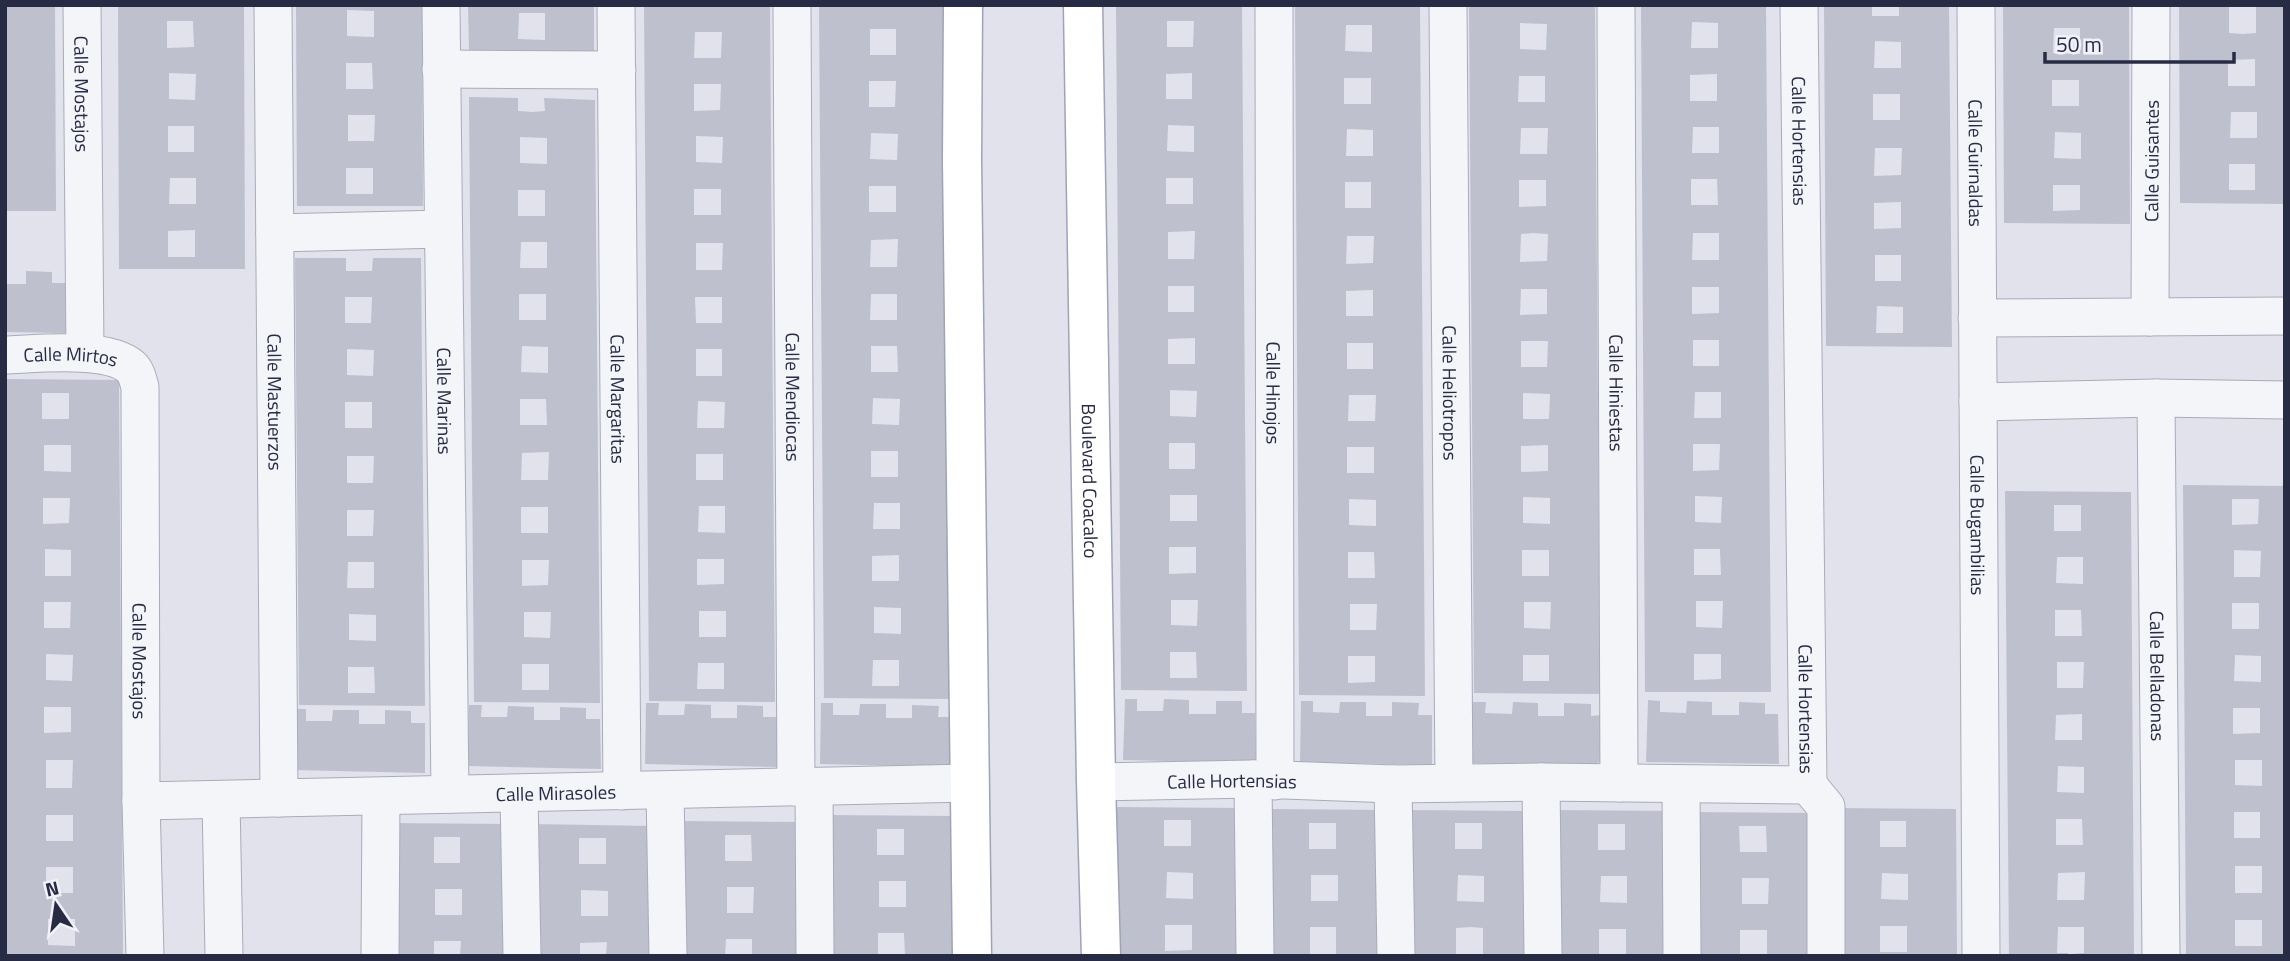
<svg xmlns="http://www.w3.org/2000/svg" width="2290" height="961" viewBox="0 0 2290 961" font-family="'Titillium Web',sans-serif">
<style>
.building{fill:#bec0ce;fill-rule:evenodd}
.lines{fill:none;stroke-linecap:round;stroke-linejoin:round}
.minor-casing{stroke:#aaabb9;stroke-width:39}
.major-casing{stroke:#9fa3b8;stroke-width:41}
.minor{stroke:#f4f5f9;stroke-width:37}
.major{stroke:#fff;stroke-width:38}
.labels{text-anchor:middle;dominant-baseline:central;stroke-width:7;stroke-linejoin:round;paint-order:stroke}
.street-label{font-size:19px;fill:#282b44;stroke:#f1f2f8}
</style>
<rect width="100%" height="100%" fill="#e1e2eb"/>
<g class="building">
<path d="M5,5H55L56,211H5V145H7V119H5Z"/>
<path d="M118,5H244L245,269H119ZM167,21H193L194,47L167,48ZM169,73L196,74L195,100L169,99ZM168,126H194V152H168ZM170,178H196V204H169ZM195,230V257H168V231Z"/>
<path d="M296,5H422L423,206H297ZM347,10L374,11V37L347,36ZM346,63H372L373,89H346ZM348,115H375L374,141H348ZM346,168H373V194H346Z"/>
<path d="M468,5H594V53L469,51ZM519,13H545V40L518,39Z"/>
<path d="M644,5H770L775,702L649,701ZM695,32H722L721,58H694ZM694,84H721L720,110L694,111ZM696,136L723,137L722,163L696,162ZM694,189H721V215H694ZM696,243H723L722,270H696ZM695,297H722V323H696ZM696,349H722V376H696ZM698,401L725,402L724,428H697ZM696,454H723V480H696ZM699,506H725V533L698,532ZM697,559H724V584L697,585ZM699,611H726V637H699ZM698,663H724V689H697Z"/>
<path d="M819,5H945L950,699L824,698ZM870,29H896V55H870ZM869,81H896L895,107H869ZM871,133L898,134L897,160L870,159ZM869,186H896V212H869ZM898,239L897,267H870L871,240ZM871,294H897V320H870ZM871,346H897L898,372H871ZM873,398L900,399L899,425L872,424ZM871,451H898V477H871ZM874,503H900V529H873ZM899,555V581H872V556ZM874,607L901,608V634L874,633ZM873,660H899V686H872Z"/>
<path d="M1116,5H1242L1247,691L1121,690ZM1167,21H1194L1193,47H1167ZM1192,73V99H1166V74ZM1168,125L1194,126V152L1167,151ZM1166,178H1193V204H1166ZM1195,231L1194,259H1168V232ZM1168,286H1194V312H1168ZM1195,338V364H1168V339ZM1170,390L1197,391L1196,417L1170,416ZM1169,443H1195V469H1169ZM1170,495H1197V521H1170ZM1169,547H1196V573L1169,574ZM1171,600H1198L1197,626L1171,625ZM1170,652H1196L1197,678H1170Z"/>
<path d="M1295,5H1420L1425,696L1299,695ZM1346,25H1372V52L1345,51ZM1344,78H1371V104H1344ZM1347,129L1373,130V156H1346ZM1345,182H1371V208H1345ZM1347,236H1374L1373,263L1346,264ZM1373,290V316H1346V291ZM1347,343H1373V369H1347ZM1349,395H1376L1375,421H1348ZM1347,447H1374V473H1347ZM1349,499L1376,500V526L1349,525ZM1348,552H1374L1375,578H1348ZM1350,604H1377L1376,630H1350ZM1348,656H1375V682L1348,683Z"/>
<path d="M1469,5H1595L1600,694L1474,693ZM1520,23L1547,24L1546,50L1520,49ZM1519,76H1545V102H1518ZM1521,128H1548L1547,154H1520ZM1519,180H1546V206L1519,207ZM1533,233L1548,234L1547,261L1520,262L1521,234ZM1521,289H1547V314L1520,315ZM1521,341H1548L1547,367H1521ZM1523,393L1550,394L1549,419H1523ZM1548,445V471L1521,472V446ZM1523,497L1550,498V524L1523,523ZM1522,550H1549V576H1522ZM1524,602H1551L1550,629L1524,628ZM1523,655H1549V681H1523Z"/>
<path d="M1641,5H1766L1771,692H1645ZM1692,22L1718,23V48H1691ZM1717,74V101H1690V75ZM1693,127H1719V153H1692ZM1691,179H1717L1718,205H1691ZM1693,233H1719V260H1692ZM1692,287H1719V313L1692,314ZM1693,340H1719V366H1693ZM1695,392H1721V418H1694ZM1693,444H1720L1719,470L1693,471ZM1695,496L1722,497L1721,523L1695,522ZM1694,549H1720L1721,575H1694ZM1696,601H1723L1722,628L1696,627ZM1694,654H1721V679L1694,680Z"/>
<path d="M1824,5H1872V16H1899V5H1949L1952,347L1826,346ZM1875,41L1901,42V68H1874ZM1873,94H1900V120H1873ZM1875,148H1902L1901,175L1874,176ZM1901,202V228L1874,229V203ZM1875,255H1901V281H1875ZM1877,306L1903,307V333H1876Z"/>
<path d="M2003,5H2129L2130,224L2004,223ZM2054,28H2080V54L2053,53ZM2052,80H2079V106H2052ZM2055,132L2081,133V159L2054,158ZM2053,185H2080V210L2053,211Z"/>
<path d="M2179,5H2229V33L2243,34L2256,33V5H2285V204L2180,203ZM2255,59V86H2228V60ZM2231,112H2257V138H2230ZM2229,164H2255V190H2229Z"/>
<path d="M469,97L518,98V111L533,112L545,111L544,98L595,100L600,703L474,702ZM520,137L547,138V164L520,163ZM518,190H545V216H518ZM521,242H547V268H520ZM519,294H546V320H519ZM522,346L548,347V373L521,372ZM520,399H546L547,425H520ZM549,452L548,480H521L522,453ZM521,507H548V533H521ZM522,560H549L548,585L522,586ZM524,612H551L550,638L524,637ZM522,664H549V690H522Z"/>
<path d="M295,258H346V271H372L373,258H421L425,706L299,705ZM345,297H372L371,323H345ZM347,349L374,350L373,376L347,375ZM345,402H372V428H345ZM347,456H374L373,483H347ZM347,510H374L373,536H347ZM348,562H374V588H347ZM349,614L376,615V641L349,640ZM348,667H374L375,693H348Z"/>
<path d="M26,271L52,272V283H65L66,333L5,332V284H26Z"/>
<path d="M5,379L119,380L123,956H5ZM42,393H69V419H42ZM44,445H71V472L44,471ZM43,498H70L69,523L43,524ZM45,549L71,550V576H45ZM44,602H71L70,628H44ZM46,654L73,655L72,681L46,680ZM44,707H71V732L44,733ZM46,760H73L72,788H46ZM46,815H73V841H46ZM46,867H73V893H46ZM48,919H75V946L48,945Z"/>
<path d="M2183,485L2285,486V956H2186ZM2232,499H2259L2258,524L2232,525ZM2234,550L2261,551L2260,577H2234ZM2232,603H2259V629H2232ZM2235,655L2261,656V682L2234,681ZM2233,708H2260V733L2233,734ZM2235,760H2262V786L2235,785ZM2234,812H2260V838H2234ZM2235,866H2262V893H2235ZM2235,920H2262V946H2235Z"/>
<path d="M2005,491L2131,492L2134,956H2072V954L2084,953V927H2058L2057,953H2068V956H2009ZM2054,505H2081V531H2054ZM2057,557H2083V584L2056,583ZM2055,610H2081L2082,636H2055ZM2057,662H2084L2083,688H2057ZM2082,714V740H2055L2056,715ZM2058,766L2084,767V793L2057,792ZM2056,819H2082L2083,845H2056ZM2085,872L2084,900H2057L2058,873Z"/>
<path d="M1125,699H1137V711H1163L1164,699L1189,700V714H1216V701H1242V713H1255L1256,763L1123,760Z"/>
<path d="M1648,700L1660,701V712L1686,713L1687,701L1712,702V715H1739V702L1765,703V714H1778L1779,764L1646,762Z"/>
<path d="M1301,701H1313V712L1339,713L1340,702H1366V716H1392V702L1419,703L1418,715H1432V765L1300,762Z"/>
<path d="M1473,702H1486L1485,713L1512,714L1513,702L1538,703V716H1564V703L1591,704V716L1604,715V758L1594,766L1472,763Z"/>
<path d="M646,703H659L658,715H684L685,704L711,705V718H737V705L763,706V717H777L778,767L645,764Z"/>
<path d="M821,703H833V715H859L860,704H886V718H912V705L939,706L938,717H952V767L820,764Z"/>
<path d="M469,705H482L481,717H507L508,706L534,707V720H560V707L586,708V719H600L601,769L468,766Z"/>
<path d="M294,709H306V721H332L333,710H359V724H385V710L411,711V723H425V773L292,770Z"/>
<path d="M1115,807L1241,808L1242,956H1116ZM1164,820H1191V846H1164ZM1167,872L1193,873V899L1166,898ZM1165,925H1192V950L1165,951Z"/>
<path d="M1831,808L1956,809L1957,956H1831ZM1880,821H1906V847H1880ZM1882,873L1908,874V900L1881,899ZM1880,926H1907V952H1880Z"/>
<path d="M1260,809L1386,810L1387,956H1336V927H1310V956H1261ZM1309,823H1336V849H1309ZM1311,875H1338V901H1311Z"/>
<path d="M1407,810L1532,811L1533,956H1483V928L1471,927L1456,928V956H1407ZM1455,823H1482V849H1455ZM1458,875L1484,876V902L1457,901Z"/>
<path d="M1550,810L1675,811L1676,956H1626V929H1599V956H1550ZM1598,824H1625V850H1598ZM1601,876H1627V903L1600,902Z"/>
<path d="M1691,812L1816,813L1817,956H1767V930H1740V956H1692ZM1739,826H1766L1767,852H1740ZM1742,878H1769L1768,904H1742Z"/>
<path d="M828,815L954,816L955,956H905L904,933H878V956H829ZM877,829H904V855H877ZM879,881H906V907H879Z"/>
<path d="M676,821L802,822V956H752V939H726L725,956H677ZM725,835H751L752,861H725ZM727,887H754L753,913H727Z"/>
<path d="M385,823L510,824L511,956H460L461,941H434V956H385ZM434,837H460V863H434ZM435,889H462V915H435Z"/>
<path d="M530,824L656,826L657,956H606L607,942L580,943V956H531ZM579,838H606V864H579ZM581,890L608,891V916H581Z"/>
</g>
<g class="lines">
<g class="minor-casing">
<g id="minor">
<path id="s1" d="M82,5L85,353"/>
<path id="s2" d="M273,5L279,798"/>
<path id="s3" d="M441,5L450,794"/>
<path id="s4" d="M616,5L622,791"/>
<path id="s5" d="M792,5L796,787"/>
<path id="s6" d="M1274,5L1275,781"/>
<path id="s7" d="M1448,5L1454,783"/>
<path id="s8" d="M1616,5L1619,783"/>
<path id="s9" d="M1799,5L1808,785"/>
<path id="s10" d="M1976,5L1981,956"/>
<path d="M441,69L617,70"/>
<path d="M275,233L443,229"/>
<path id="s11" d="M2150,317L2151,5"/>
<path d="M1977,318L2285,316"/>
<path id="s12" d="M5,355C36,354 108,346 131,367C136,371 138,380 140,387L141,801L145,956"/>
<path id="s13" d="M2156,398L2161,956"/>
<path d="M1978,402L2156,398L2285,400"/>
<path d="M1253,779L1255,956"/>
<path id="s14" d="M1096,782L1253,779L1393,784L1541,782L1808,785"/>
<path d="M1541,782L1543,956"/>
<path d="M1393,784L1396,956"/>
<path d="M1681,784L1682,956"/>
<path d="M1808,785L1826,807V956"/>
<path d="M814,787L815,956"/>
<path d="M665,791L668,956"/>
<path d="M519,794L522,956"/>
<path d="M221,800L224,956"/>
<path id="s15" d="M141,801L970,783"/>
<path d="M380,956L381,797"/>
</g>
</g>
<g class="major-casing">
<g id="major">
<path d="M963,5L962,160L972,956"/>
<path id="s16" d="M1083,5L1096,782L1101,956"/>
</g>
</g>
<use href="#minor" class="minor"/>
<use href="#major" class="major"/>
</g>
<g class="labels">
<g class="street-label">
<text stroke="none"><textPath href="#s1" startOffset="89">Calle Mostajos</textPath></text>
<text stroke="none"><textPath href="#s9" startOffset="136">Calle Hortensias</textPath></text>
<text stroke="none"><textPath href="#s11" startOffset="156">Calle Guisantes</textPath></text>
<text stroke="none"><textPath href="#s10" startOffset="158">Calle Guirnaldas</textPath></text>
<text stroke="none"><textPath href="#s12" startOffset="66">Calle Mirtos</textPath></text>
<text stroke="none"><textPath href="#s6" startOffset="388">Calle Hinojos</textPath></text>
<text stroke="none"><textPath href="#s7" startOffset="388">Calle Heliotropos</textPath></text>
<text stroke="none"><textPath href="#s8" startOffset="388">Calle Hiniestas</textPath></text>
<text stroke="none"><textPath href="#s5" startOffset="392">Calle Mendiocas</textPath></text>
<text stroke="none"><textPath href="#s4" startOffset="394">Calle Margaritas</textPath></text>
<text stroke="none"><textPath href="#s3" startOffset="396">Calle Marinas</textPath></text>
<text stroke="none"><textPath href="#s2" startOffset="397">Calle Mastuerzos</textPath></text>
<text stroke="none"><textPath href="#s16" startOffset="476">Boulevard Coacalco</textPath></text>
<text stroke="none"><textPath href="#s10" startOffset="520">Calle Bugambilias</textPath></text>
<text stroke="none"><textPath href="#s12" startOffset="425">Calle Mostajos</textPath></text>
<text stroke="none"><textPath href="#s13" startOffset="278">Calle Belladonas</textPath></text>
<text stroke="none"><textPath href="#s9" startOffset="704">Calle Hortensias</textPath></text>
<text stroke="none"><textPath href="#s14" startOffset="136">Calle Hortensias</textPath></text>
<text stroke="none"><textPath href="#s15" startOffset="415">Calle Mirasoles</textPath></text>
</g>
</g>
<rect width="2290" height="961" fill="none" stroke="#282b44" stroke-width="14"/>
<g transform="translate(56 905) rotate(347)" stroke="#f1f2f8" stroke-width="5" paint-order="stroke">
<path d="M0-5L12 26L0 18L-12 26Z" fill="#282b44"/>
<text y="-10" font-size="19" font-weight="bold" text-anchor="middle" fill="#282b44">N</text>
</g>
<path d="M2045 52v10h189v-10" fill="none" stroke="#282b44" stroke-width="3.5"/>
<text x="2056" y="52" font-size="21" fill="#282b44" stroke="#f1f2f8" stroke-width="5" paint-order="stroke">50 m</text>
</svg>
